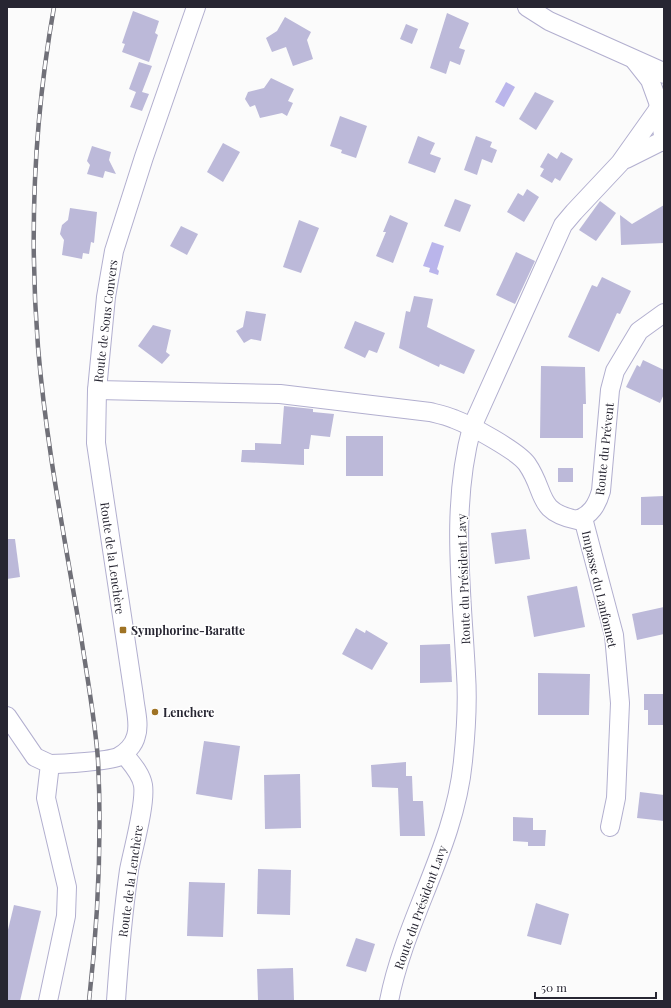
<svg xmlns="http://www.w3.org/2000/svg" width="671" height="1008" viewBox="0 0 671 1008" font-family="'Playfair Display',serif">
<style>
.water{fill:#bab5eb}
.building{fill:#bcb9d9}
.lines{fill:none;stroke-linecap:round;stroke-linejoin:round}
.minor-casing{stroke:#b2afcf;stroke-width:20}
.minor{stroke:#fff;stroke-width:18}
.rail-casing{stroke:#707078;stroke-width:4.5}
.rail{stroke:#fff;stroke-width:3;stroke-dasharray:9;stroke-linecap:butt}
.poi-dot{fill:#9f7324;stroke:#fff;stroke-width:1.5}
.labels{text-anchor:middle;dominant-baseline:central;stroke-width:3;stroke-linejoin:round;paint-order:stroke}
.street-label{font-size:12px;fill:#272632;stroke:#fff}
.poi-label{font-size:12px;font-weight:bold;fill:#272632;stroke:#fff;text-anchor:start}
</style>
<rect width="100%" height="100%" fill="#fbfbfb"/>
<g class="water">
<path d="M506,82L515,87L504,107L495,102Z"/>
<path d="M432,242L444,246L437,269L439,271L438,275L429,272L430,268L423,266Z"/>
</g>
<g class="building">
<path d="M133,11L159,21L155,33L158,35L149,62L122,52L125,44L122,43Z"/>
<path d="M447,13L469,23L459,48L465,50L460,65L450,61L446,74L430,68Z"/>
<path d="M285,17L311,32L307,40L313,59L293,66L286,47L272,52L266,38L277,31Z"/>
<path d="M406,24L418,29L412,44L400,39Z"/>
<path d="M139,62L152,66L142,92L149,94L142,111L130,107L136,92L129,89Z"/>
<path d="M271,78L294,89L288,101L293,103L287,116L282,113L260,118L255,105L250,107L245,99L248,92L264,88Z"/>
<path d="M535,92L554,101L536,130L519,119Z"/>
<path d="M340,116L367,126L356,158L341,153L342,150L330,146Z"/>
<path d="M418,136L435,143L430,154L441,158L435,173L408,163Z"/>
<path d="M476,136L492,142L490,147L497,150L492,163L482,159L477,175L464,170Z"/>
<path d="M223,143L240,152L223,182L207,172Z"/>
<path d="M92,146L111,152L109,160L116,174L105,171L103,178L87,174L90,165L87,161Z"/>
<path d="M561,152L573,159L560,181L555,178L552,183L540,176L544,169L540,167L548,153L557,159Z"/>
<path d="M527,189L539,197L524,222L507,212L518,193L523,196Z"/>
<path d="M455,199L471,205L460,232L444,226Z"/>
<path d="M600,201L616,213L596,241L579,230Z"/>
<path d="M664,205V243L621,245L620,215L632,224Z"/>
<path d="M70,208L97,212L94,243L91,242L89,254L83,253L82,259L62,255L64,240L60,234L62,225L68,220Z"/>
<path d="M390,215L408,223L393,263L376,256L386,232H383Z"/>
<path d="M299,220L319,228L301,273L283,267Z"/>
<path d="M181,226L198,234L187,255L170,246Z"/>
<path d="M516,252L535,261L515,304L496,295Z"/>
<path d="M602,277L631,291L620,314L617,313L599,352L568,337L592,285L597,287Z"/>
<path d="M414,296L433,299L427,327L475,350L464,374L440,364L439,367L399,348L406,311L410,312Z"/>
<path d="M246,311L266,314L261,341L251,339L244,343L236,331L243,327Z"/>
<path d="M355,321L385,333L377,353L369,350L365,358L344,348Z"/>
<path d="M153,325L171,330L166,352L170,355L162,364L138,346Z"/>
<path d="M643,360L664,370V394L660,403L626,387L637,365L640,367Z"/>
<path d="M541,366L585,367L586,404H583V438H540Z"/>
<path d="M284,406L313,409V412L334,414L330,437L311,435L309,449H304V465L241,462L242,450H255V443L281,444Z"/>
<rect x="346" y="436" width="37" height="40"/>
<rect x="558" y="468" width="15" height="14"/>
<path d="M664,496V525H641V497Z"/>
<path d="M526,529L530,559L495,564L491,533Z"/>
<path d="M7,539H15L20,577L7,579Z"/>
<path d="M577,586L585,627L534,637L527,596Z"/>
<path d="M664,607V634L637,640L632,614Z"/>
<path d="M356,628L365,633L366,630L388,643L372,670L342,654Z"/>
<path d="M450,644L452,682L420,683V645Z"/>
<path d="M538,673L590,674L589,715H538Z"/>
<path d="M644,694H664V725H648V710H644Z"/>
<path d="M204,741L240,746L232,800L196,794Z"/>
<path d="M406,762V776H412L413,801H423L425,836H400L398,788L372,787L371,765Z"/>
<path d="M300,774L301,828L265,829L264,775Z"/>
<path d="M640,792L664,795V821L637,818Z"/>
<path d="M513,817L533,818V830H546L545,846H528V842L513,841Z"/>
<path d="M258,869L291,870L290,915L257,914Z"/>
<path d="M189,882L225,883L223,937L187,936Z"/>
<path d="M536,903L569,914L561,945L527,936Z"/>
<path d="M14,905L41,911L20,1001H7V934Z"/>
<path d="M356,938L375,944L366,972L346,966Z"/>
<path d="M293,968L294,1001H258L257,969Z"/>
</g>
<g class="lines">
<g class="minor-casing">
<g id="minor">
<path d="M527,7L549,21L661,71L664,74"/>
<path d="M635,61L650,80L658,102L664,142"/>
<path d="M626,159L664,140"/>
<path d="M97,390L280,394L430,412C438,414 447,416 454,419C470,425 518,451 527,464C547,493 535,511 577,520C591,515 597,505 601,491L610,390L615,371L639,331L664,313"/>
<path d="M583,518L614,635L620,703L616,798L610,827"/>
<path d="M7,716L35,757L50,764L46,798L67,887L66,916L48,1001"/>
<path d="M50,764C63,764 108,761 118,757C126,753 134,745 136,736C140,724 135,708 134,696L96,443L97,390L106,297L114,251L144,157L196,7"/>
<path d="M116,1001C119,957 123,913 129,870C133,849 146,804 143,785C141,773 131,763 124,754"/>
<path d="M389,1001C405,919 455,846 463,761C466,732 468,703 466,674C462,592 450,507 472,427L563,225L574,212L620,163L664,101"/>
</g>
</g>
<use href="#minor" class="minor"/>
<g class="rail-casing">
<path id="rail" d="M54,7C34,120 29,233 38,347C46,444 65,540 81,636C87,677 95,719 98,760C102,841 98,921 89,1001"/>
</g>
<use href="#rail" class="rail"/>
</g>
<g class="poi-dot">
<rect x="119" y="626" width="8" height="8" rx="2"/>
<circle cx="155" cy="712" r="4"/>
</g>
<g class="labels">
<g class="street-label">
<text transform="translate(105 321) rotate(-83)">Route de Sous Convers</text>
<text transform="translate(604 449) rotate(-84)">Route du Prévent</text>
<text transform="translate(113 558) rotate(82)">Route de la Lenchère</text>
<text transform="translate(463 579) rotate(-92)">Route du Président Lavy</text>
<text transform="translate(600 589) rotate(77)">Impasse du Lanfonnet</text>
<text transform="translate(130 881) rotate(-82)">Route de la Lenchère</text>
<text transform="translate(420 907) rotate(-70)">Route du Président Lavy</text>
</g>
<g class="poi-label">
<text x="131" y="630">Symphorine-Baratte</text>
<text x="163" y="712">Lenchere</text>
</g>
</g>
<rect width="671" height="1008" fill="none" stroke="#272632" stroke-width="16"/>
<path d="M535 992v6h121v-6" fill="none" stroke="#272632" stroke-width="2"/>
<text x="541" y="992" font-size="12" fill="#272632" stroke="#ffffff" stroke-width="3" paint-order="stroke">50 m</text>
</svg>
